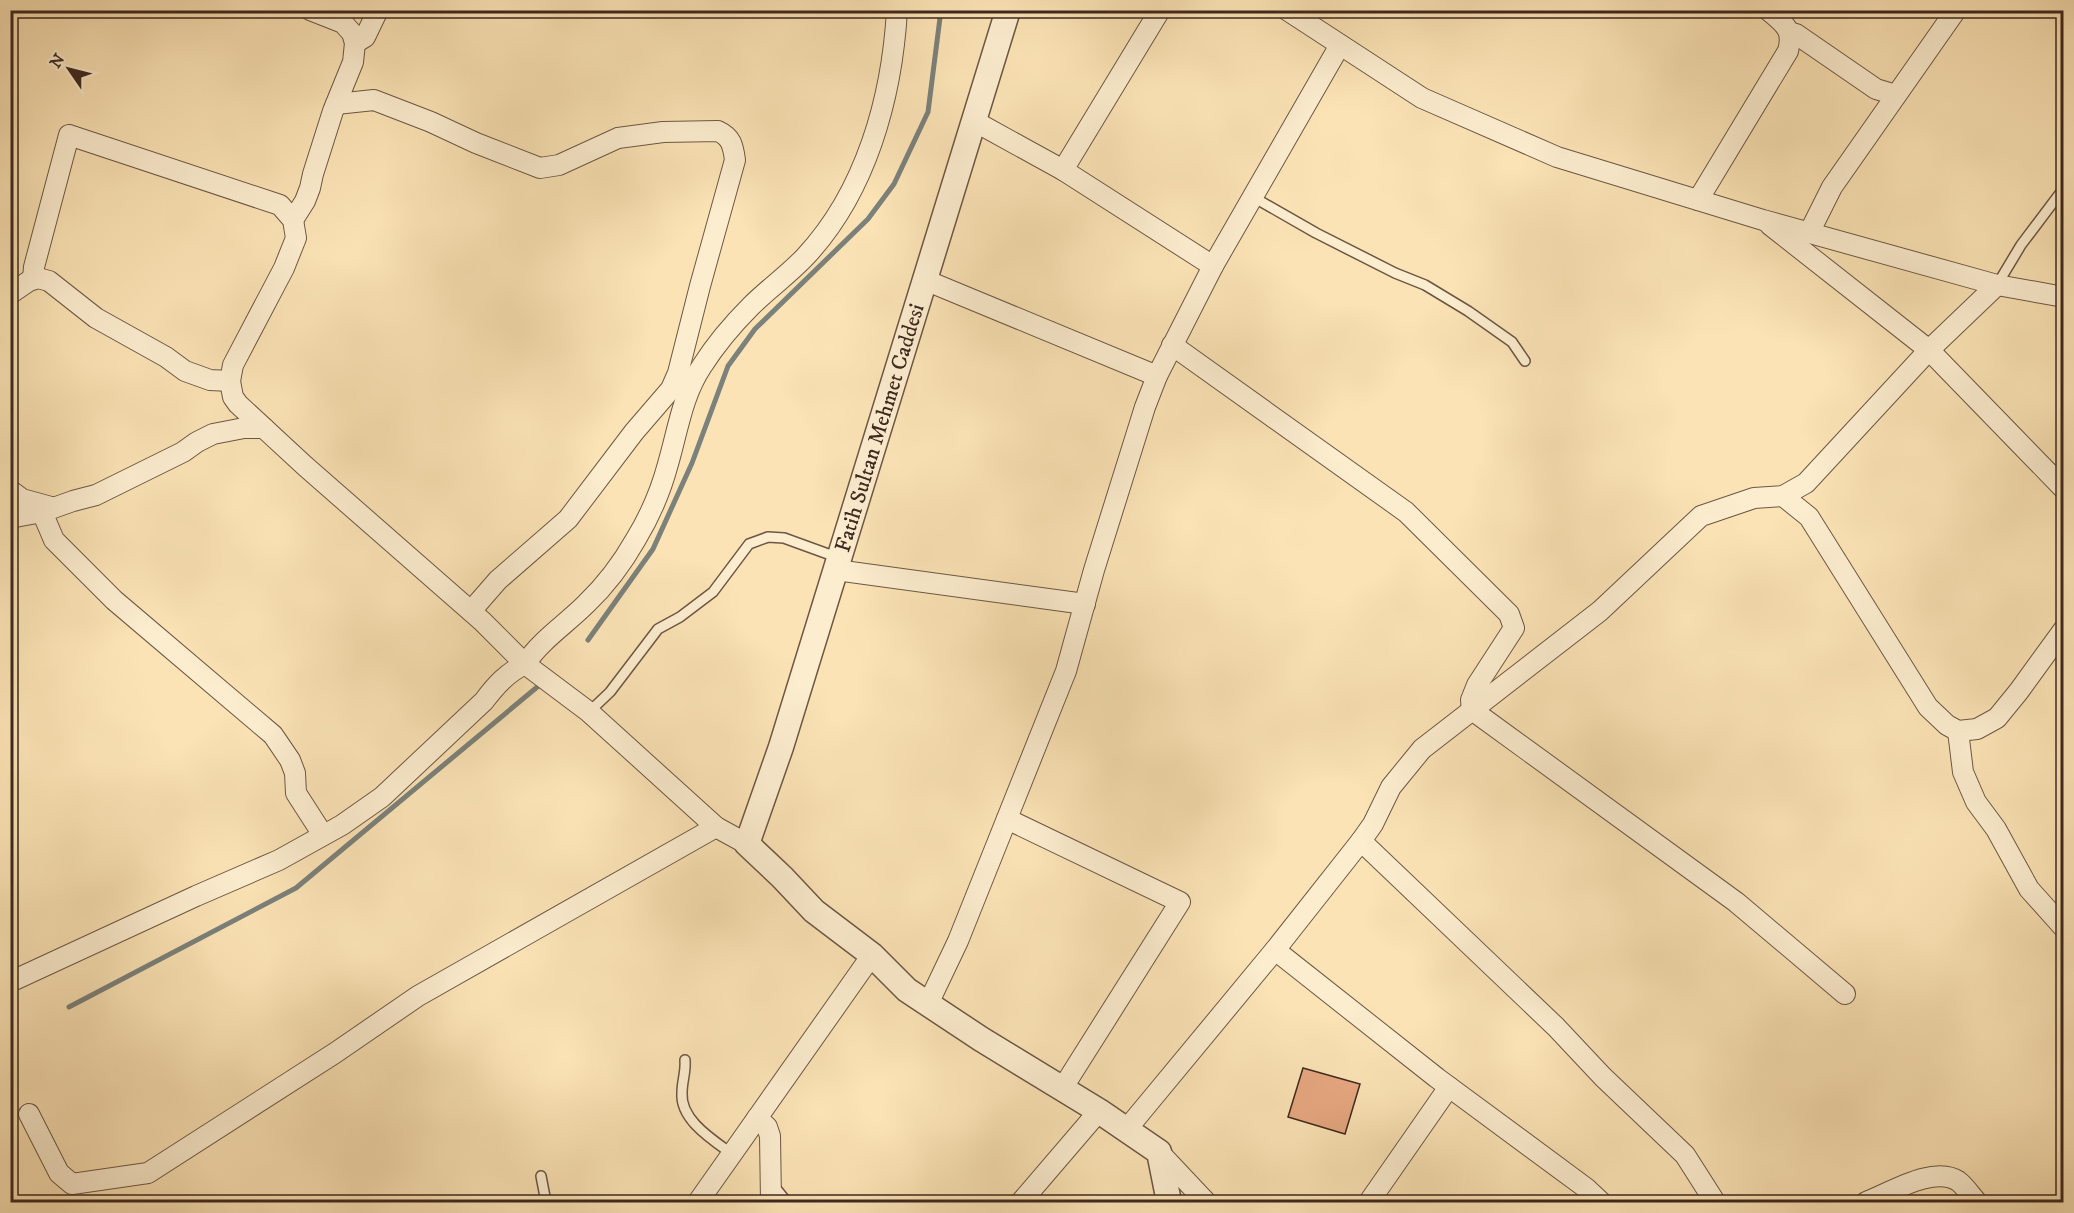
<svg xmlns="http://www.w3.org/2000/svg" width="2074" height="1213" viewBox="0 0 2074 1213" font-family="'IM FELL DW Pica',serif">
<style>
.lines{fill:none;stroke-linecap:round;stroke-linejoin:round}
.stream{stroke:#7b817b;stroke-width:5}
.building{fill:#e6a780;stroke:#3e281f;stroke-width:1.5}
.service-casing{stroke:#6d5744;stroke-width:12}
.minor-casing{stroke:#6d5744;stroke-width:22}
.tertiary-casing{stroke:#6d5744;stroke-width:27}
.service{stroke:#fcedcf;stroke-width:9}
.minor{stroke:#fcedcf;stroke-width:20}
.tertiary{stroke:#fcedcf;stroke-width:24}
.labels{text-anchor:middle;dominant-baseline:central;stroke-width:4.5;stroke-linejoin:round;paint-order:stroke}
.street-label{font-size:22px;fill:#3e281f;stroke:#fcedcf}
</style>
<rect width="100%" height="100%" fill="#fbe3b5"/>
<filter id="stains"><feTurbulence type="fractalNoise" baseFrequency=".00333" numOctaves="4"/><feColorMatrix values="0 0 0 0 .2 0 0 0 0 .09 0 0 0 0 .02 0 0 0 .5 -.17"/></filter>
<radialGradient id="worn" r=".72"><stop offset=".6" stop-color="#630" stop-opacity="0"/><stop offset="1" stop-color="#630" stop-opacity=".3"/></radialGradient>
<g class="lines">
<g class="stream">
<path d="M588,640L653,549L692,463L728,366L755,329L868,219L894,184L928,112L941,10"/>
<path d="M69,1007L296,888L542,683"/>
</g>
</g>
<path class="building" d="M1303,1068L1360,1084L1345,1134L1288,1117Z"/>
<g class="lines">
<g class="service-casing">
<g id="service">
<path d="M1253,197L1316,233L1395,273L1425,285L1468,311L1512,342L1525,361"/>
<path d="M1997,285L2021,245L2064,188"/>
<path d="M589,712L610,692L658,629L680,617L713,592L749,544L768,537L784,538L839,558"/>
<path d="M685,1060C686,1073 682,1080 682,1093C680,1120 713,1140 732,1154"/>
<path d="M541,1176L546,1202"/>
<path d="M774,1186L787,1202"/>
</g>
</g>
<g class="minor-casing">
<g id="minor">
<path d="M1287,10L1422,98L1557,157L1763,220L1997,285L2064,297"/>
<path d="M1789,32L1796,34L1876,89L1896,95"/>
<path d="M355,43L365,37L378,10"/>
<path d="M336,104L374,100L431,122L476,143L540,168L559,165L618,138L663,132L718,131C731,137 733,145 735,160L700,286L678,373L671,389L634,432L568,519L498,580L471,611"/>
<path d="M974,121L1063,170L1213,266"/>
<path d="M1063,170L1160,10"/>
<path d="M1698,200L1788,51C1794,29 1784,24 1768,10"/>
<path d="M293,220L305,201L310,188L313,174L333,111L353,62L355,43L352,33L343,23L310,10"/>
<path d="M1770,225L1929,350L2064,489"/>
<path d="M1809,233L1832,187L1956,10"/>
<path d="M33,279L34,267L69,135L280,205L293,220L296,238L284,268L233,365L230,381L233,397L238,404L305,466L482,621L525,664C541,640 566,624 586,604C606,585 623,562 636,539C650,516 661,490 668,464C678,430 682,396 702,366C716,344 733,324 751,306C768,289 788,275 805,257C866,192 892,98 897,10"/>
<path d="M925,280L1157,376"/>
<path d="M10,294L29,281L38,278L49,281L96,318L166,357L185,371L210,380L230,381"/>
<path d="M1172,345L1406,512L1509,614L1514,628L1477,685L1471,700L1472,710L1736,902L1845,994"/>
<path d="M10,490L22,499L51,507"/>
<path d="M1783,496L1809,517L1928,707L1947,725L1958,731L1977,729L1997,718L2019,691L2064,629"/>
<path d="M42,512L54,540L114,600L273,735L290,760L295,773L296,793L323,835"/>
<path d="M10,518L42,512L73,501L96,495L183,452L197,442L213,434L244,428H264"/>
<path d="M836,570L1085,604"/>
<path d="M1958,731L1963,772L1976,802L1996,829L2029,889L2064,928"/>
<path d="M1007,819L1180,902L1062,1089"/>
<path d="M1361,841L1556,1027L1603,1077L1685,1155L1715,1202"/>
<path d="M1275,950L1437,1078L1586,1188L1601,1202"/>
<path d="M10,982L196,896L279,860L342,825L382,797L484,701C496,685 507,673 525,664L589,712L716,827L747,844"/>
<path d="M928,1004L958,941L1066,671L1094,570L1145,407L1157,376L1213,266L1340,45"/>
<path d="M29,1114L59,1173L72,1184L148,1173L335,1053L418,996L716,827"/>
<path d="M757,1118L767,1127L770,1136L771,1202"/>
<path d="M1126,1130L1275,950L1361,841L1373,824L1391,787L1422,749L1600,611L1701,516L1754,498L1783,496L1806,483L1929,350L1997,285"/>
<path d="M1159,1152L1206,1202"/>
<path d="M698,1202L872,955"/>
<path d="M1021,1202L1099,1111"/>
<path d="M1369,1202L1449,1087"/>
<path d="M1866,1202C1890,1193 1934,1165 1958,1181C1966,1187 1971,1196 1977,1202"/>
</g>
</g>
<g class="tertiary-casing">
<path id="tertiary" d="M1008,10L781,747L747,844L782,877L814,911L872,955L907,990L981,1039L1099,1111L1159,1152L1169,1202"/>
</g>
<use href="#service" class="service"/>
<use href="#minor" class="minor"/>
<use href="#tertiary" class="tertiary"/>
</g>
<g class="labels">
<g class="street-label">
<text transform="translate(880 428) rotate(-73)">Fatih Sultan Mehmet Caddesi</text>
</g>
</g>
<rect width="2074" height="1213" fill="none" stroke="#fbe3b5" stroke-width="36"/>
<rect x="12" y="12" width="2050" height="1189" fill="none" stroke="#3e281f" stroke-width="3"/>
<rect x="18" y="18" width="2038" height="1177" fill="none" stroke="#3e281f" stroke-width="1.5"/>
<g transform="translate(69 69) rotate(305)" stroke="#fcedcf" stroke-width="4.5" paint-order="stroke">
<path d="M0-4.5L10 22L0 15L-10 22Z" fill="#3e281f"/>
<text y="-9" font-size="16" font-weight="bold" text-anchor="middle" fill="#3e281f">N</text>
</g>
<rect width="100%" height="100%" filter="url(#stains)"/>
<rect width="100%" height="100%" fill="url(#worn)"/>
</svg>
